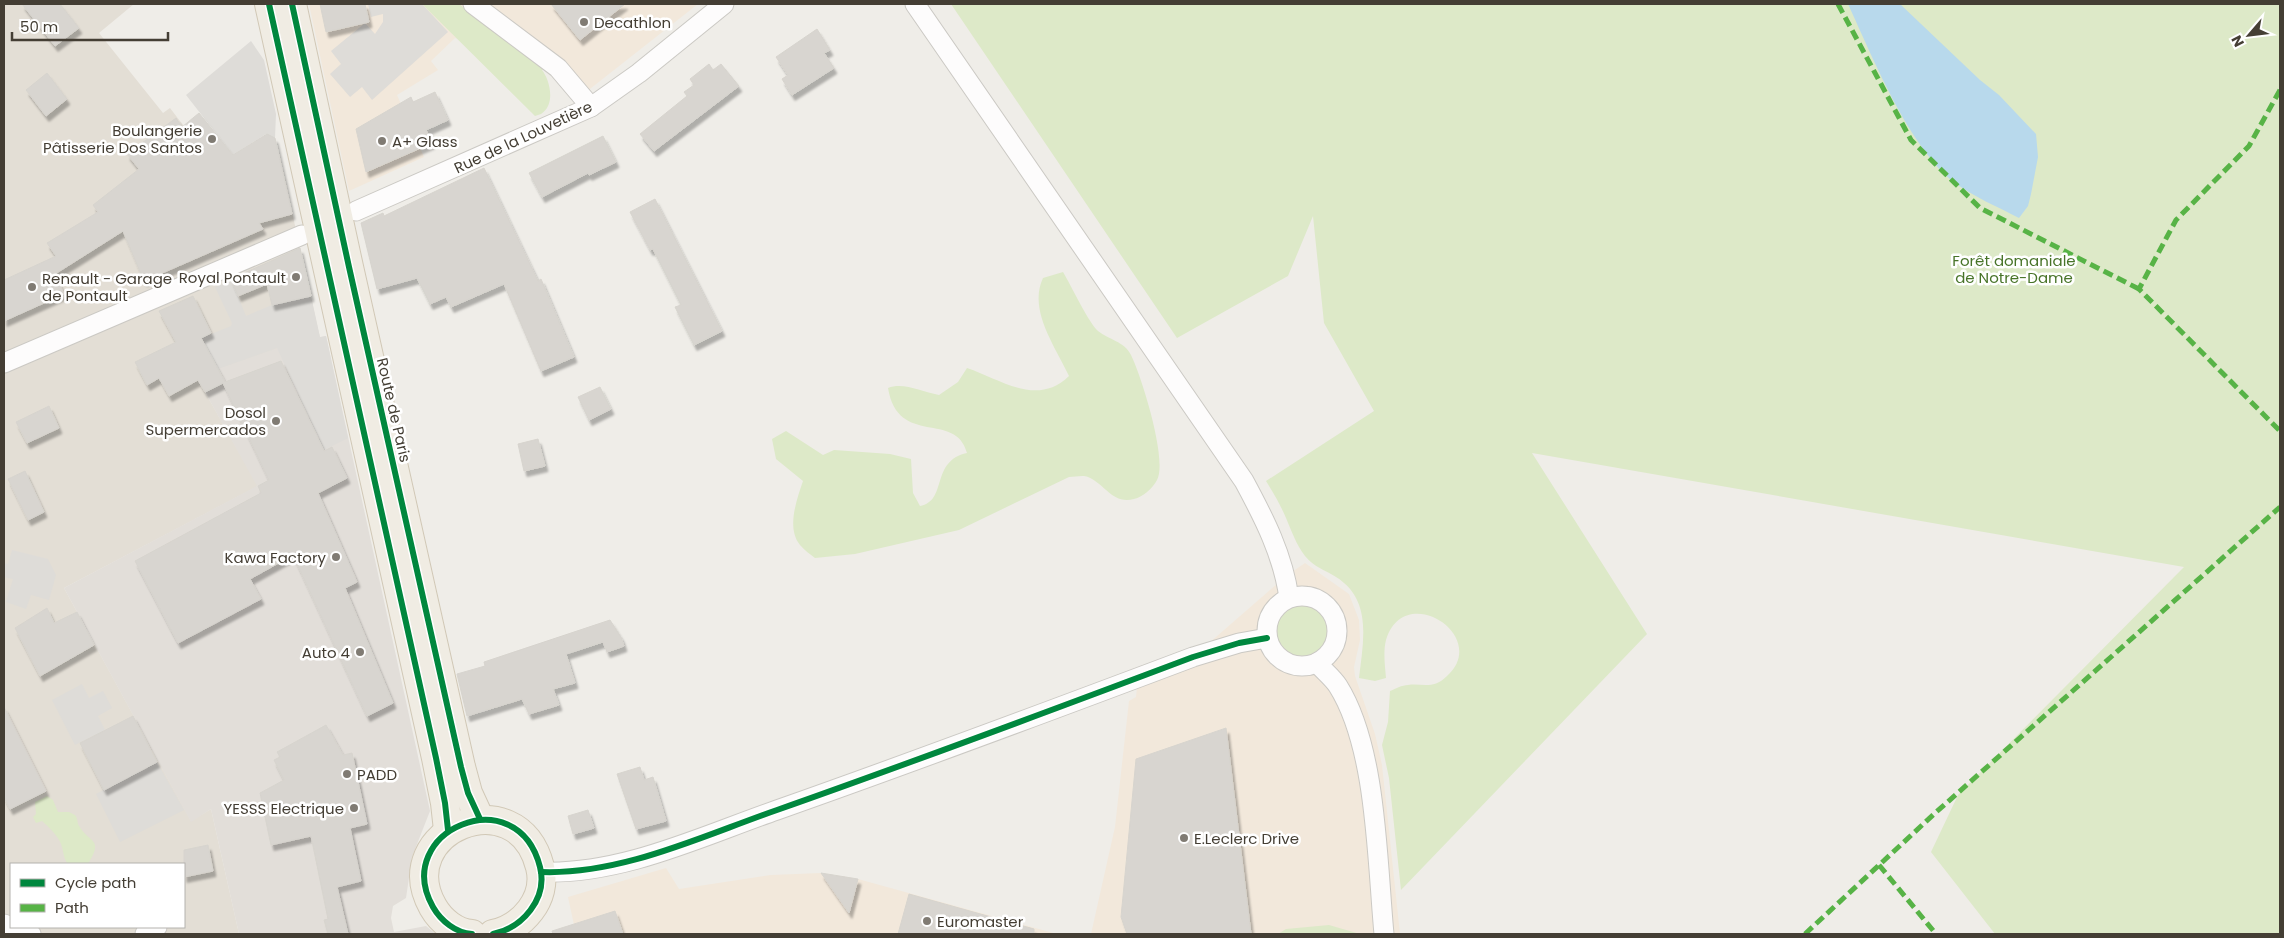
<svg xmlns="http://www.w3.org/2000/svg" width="2284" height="938" viewBox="0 0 2284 938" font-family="Poppins,sans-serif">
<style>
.residential{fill:#e3ded5;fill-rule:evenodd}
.commercial{fill:#f2e8db}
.industrial{fill:#e2ded9}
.green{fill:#dde9c8}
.parking{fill:#dedcd8}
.water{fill:#b8d9ec}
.building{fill:#d8d5d0;stroke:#d7d4ce;filter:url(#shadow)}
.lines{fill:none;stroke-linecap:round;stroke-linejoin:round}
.minor-casing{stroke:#cbc9c4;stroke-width:21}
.primary-casing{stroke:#d1c8b6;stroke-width:30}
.minor{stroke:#fdfcfc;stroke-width:19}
.primary{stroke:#f0ece3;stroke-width:28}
.quiet{stroke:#57b346;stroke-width:5;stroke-dasharray:10 5;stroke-linecap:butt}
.cycleway-casing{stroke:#fff;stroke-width:9}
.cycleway{stroke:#00873e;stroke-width:6}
.poi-dot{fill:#807b73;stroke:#fff;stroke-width:2}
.labels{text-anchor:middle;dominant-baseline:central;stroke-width:5;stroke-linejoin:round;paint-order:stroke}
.poi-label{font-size:15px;fill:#443e34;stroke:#fff;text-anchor:start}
.street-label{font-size:15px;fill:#443e34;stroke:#fff}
.park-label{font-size:15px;fill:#487429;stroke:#fff}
</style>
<defs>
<filter id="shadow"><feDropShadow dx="3" dy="5.5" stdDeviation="1" flood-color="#0004"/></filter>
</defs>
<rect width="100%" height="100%" fill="#efede8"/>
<path class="residential" d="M4,4H134L99,33L163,113L170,108L222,176L242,166L280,158L320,338L219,369L225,382L205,392L258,486L64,588L191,821L211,809L239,934H4ZM11,864H184V927H11Z"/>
<g class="commercial">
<path d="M309,4H698L581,96L558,68L455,38L431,61L438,70L397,95L424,157L349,191Z"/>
<path d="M1305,563L1349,594L1359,620L1360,640L1354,667L1355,676L1375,734L1382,765L1400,934H1091L1115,827L1129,701L1136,697L1138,678L1193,657L1286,576Z"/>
<path d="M666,868L679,889L771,875L821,873L858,879L1057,934H576L568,897Z"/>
</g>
<path class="industrial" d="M326,336L430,811L412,857L406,898L393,906L391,918L394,932L426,926L436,934H239L211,809L191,822L64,588L257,486L205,392L225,382L218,369L277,348Z"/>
<g class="green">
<path d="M422,4H459L544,68L542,70C550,80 556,105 541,114C539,115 537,115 535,116Z"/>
<path d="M951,4H2280V934H1995L1931,852L1958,795L2184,567L1532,453L1647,634L1401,890L1389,778L1382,745L1388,722L1390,691C1395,689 1402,685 1408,685C1422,683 1433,690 1447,676C1491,636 1404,580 1386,640C1383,652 1385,666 1386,678L1375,681L1359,678C1363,642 1373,600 1336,577C1325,570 1314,567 1305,556C1296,544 1292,532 1286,518C1281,506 1274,494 1266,481L1374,411L1324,323L1313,216L1288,276L1177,338Z"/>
<path d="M1063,272C1071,285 1088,322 1098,331C1109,340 1124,341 1131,355C1141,375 1168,460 1157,480C1153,488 1143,497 1134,499C1113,505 1105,484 1088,477C1083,475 1075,477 1069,477L959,530L855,554L815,558C810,554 804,550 800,545C786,528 797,499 803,481L776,459L772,439L786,431L823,455L834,450L890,454L911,459L913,493L920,506C948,501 930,461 967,453C956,410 898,448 888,388C904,382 921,392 939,395L958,382L967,368C1002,380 1037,407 1069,376C1055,346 1028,310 1043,278Z"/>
<circle cx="1301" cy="631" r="28"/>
<path d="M47,796L53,800L58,812H69L75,815C78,818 77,823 79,826C90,844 104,838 88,864H68C63,858 64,852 61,844C59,837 48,826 42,821L36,823L33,817L36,814L35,802Z"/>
<path d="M1329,925L1360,934H1278L1286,929Z"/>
</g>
<g class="parking">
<path d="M368,4H422L448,32L372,100L362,87L350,97L330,74L341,64L331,51L365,23L375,34L383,22V14L371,17Z"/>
<path d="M251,41L264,60L276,114L275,138L266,134L233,155L186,95Z"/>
<path d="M232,281L246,316L272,305L311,296L320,337L326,336L348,438L324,450L277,348L218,369L201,338L231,326L232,323L215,287Z"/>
<path d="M12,550L48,559L56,575L49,600L31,595L26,609L6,602L13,579L4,577V563L8,564Z"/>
<path d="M82,684L89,698L103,691L112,708L98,716L105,730L75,745L52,700Z"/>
<path d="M157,762L184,810L120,842L96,794Z"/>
</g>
<path class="water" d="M1848,4H1900L1980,80L1999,95L2036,134L2038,157L2031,194L2028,206L2019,218C1998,207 1974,197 1955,183C1909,148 1872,56 1848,4Z"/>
<g class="building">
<path d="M22,4H60L79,28L55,46Z"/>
<path d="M320,4H365L369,22L326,32Z"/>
<path d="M551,4H625L580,40Z"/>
<path d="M817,29L830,50L824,53L834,68L792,95L782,79L788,75L776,57Z"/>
<path d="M709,64L713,70L721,64L739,86L654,151L640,134L687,96L684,92L694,85L690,79Z"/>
<path d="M47,73L67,99L46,116L26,90Z"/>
<path d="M435,92L448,120L426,130L432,143L366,172L356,129L411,97L413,102Z"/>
<path d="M199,113L233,155L267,134L275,138L292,214L259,223L263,229L144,281L123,231L55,274L64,294L4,321V280L56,256L47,243L98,212L93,205L139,169L127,154L176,118L182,127Z"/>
<path d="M603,136L616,162L589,175L588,173L542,197L529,173Z"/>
<path d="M484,168L538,281L541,279L574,357L541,371L504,284L451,307L446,297L430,304L417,278L377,289L361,223L383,213L384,216Z"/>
<path d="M655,199L722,331L694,345L675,307L681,305L653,249L650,250L630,212Z"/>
<path d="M300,248L311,296L272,305L267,284L238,296L231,279Z"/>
<path d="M193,296L211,333L201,338L225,382L281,361L324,451L332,447L347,478L318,493L357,582L345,588L393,703L367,716L293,555L250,579L261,599L178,643L135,561L261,493L258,486L269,480L223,383L205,392L198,380L169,396L159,378L147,385L135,362L176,342L159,311Z"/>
<path d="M600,387L611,409L589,420L578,397Z"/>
<path d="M49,406L59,428L27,443L16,422Z"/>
<path d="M538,439L545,466L524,471L518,444Z"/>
<path d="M25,471L44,512L28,520L8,479Z"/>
<path d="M47,608L54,623L77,612L94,645L40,676L15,628Z"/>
<path d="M610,620L621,637L624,646L607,652L603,642L566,654L575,683L553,689L559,705L529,714L522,699L467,716L457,674L485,666L484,662Z"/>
<path d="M4,707L46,791L10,809L4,797Z"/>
<path d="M133,716L157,762L104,790L80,743Z"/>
<path d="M326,725L343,755L352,753L367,824L350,828L361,881L337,887L348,934H328L324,920L328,919L311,836L271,845L260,793L284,780L274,760L280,757L277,752Z"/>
<path d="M1226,728L1251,934H1127L1121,917L1136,759Z"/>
<path d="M640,767L644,780L653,777L666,821L636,829L617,774Z"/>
<path d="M588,810L594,828L573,834L568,816Z"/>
<path d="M208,845L213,871L184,877V850Z"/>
<path d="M821,873L858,879L849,913Z"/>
<path d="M909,894L1034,929V934H898Z"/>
<path d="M615,911L623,934H553L552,931Z"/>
</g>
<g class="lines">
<g class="minor-casing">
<g id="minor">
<path d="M473,4L558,68L591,107"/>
<path d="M915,4L1244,481C1264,518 1283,555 1289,598"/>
<path d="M356,211L591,107L639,73L724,4"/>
<path d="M4,363L302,235"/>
<circle cx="1302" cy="631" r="35"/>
<path d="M1317,663C1324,671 1333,678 1338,686C1377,748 1377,861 1384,934"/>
<path d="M541,872C622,875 702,836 777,810C916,761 1055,709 1193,657L1239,643L1267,638"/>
<path d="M4,924L31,934"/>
<path d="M145,934L148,929L157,927"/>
</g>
</g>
<g class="primary-casing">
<g id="primary">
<path d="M269,4L436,758L445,803L448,830"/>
<path d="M292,4L349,267L461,767L468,793L480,819"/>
<path d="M472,934C456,933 441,921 433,907C390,831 517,777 540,867C548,899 522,928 493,934"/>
</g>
</g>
<use href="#minor" class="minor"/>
<use href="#primary" class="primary"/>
<g class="quiet">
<path d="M1838,4L1911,140L1980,208L2139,289"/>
<path d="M2280,90L2249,146L2176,220L2139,289L2280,431"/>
<path d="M1879,865L1936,934"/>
<path d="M1805,934L1934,814L2280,507"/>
</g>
<g class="cycleway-casing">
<g id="cycleway">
<path d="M269,4L436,758L445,803L448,830"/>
<path d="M292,4L349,267L461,767L468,793L480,819"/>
<path d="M541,872C622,875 702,836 777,810C916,761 1055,709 1193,657L1239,643L1267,638"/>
<path d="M472,934C456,933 441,921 433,907C390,831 517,777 540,867C548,899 522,928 493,934"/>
</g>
</g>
<use href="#cycleway" class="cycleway"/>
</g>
<g class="poi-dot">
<circle cx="584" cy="22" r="5"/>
<circle cx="212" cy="139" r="5"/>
<circle cx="382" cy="141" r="5"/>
<circle cx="296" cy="277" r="5"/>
<circle cx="32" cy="287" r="5"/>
<circle cx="276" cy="421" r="5"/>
<circle cx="336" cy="557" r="5"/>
<circle cx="360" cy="652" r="5"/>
<circle cx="347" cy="774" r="5"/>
<circle cx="354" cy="808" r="5"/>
<circle cx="1184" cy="838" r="5"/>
<circle cx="927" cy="921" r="5"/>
</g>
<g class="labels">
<g class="poi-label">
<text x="594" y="22">Decathlon</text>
<text x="202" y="130" text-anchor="end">Boulangerie<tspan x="202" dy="17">Pâtisserie Dos Santos</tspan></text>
<text x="392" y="141">A+ Glass</text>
<text x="286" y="277" text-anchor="end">Royal Pontault</text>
<text x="42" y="278">Renault - Garage<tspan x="42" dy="17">de Pontault</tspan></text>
<text x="266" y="412" text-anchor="end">Dosol<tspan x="266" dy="17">Supermercados</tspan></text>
<text x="326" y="557" text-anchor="end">Kawa Factory</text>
<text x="350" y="652" text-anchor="end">Auto 4</text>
<text x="357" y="774">PADD</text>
<text x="344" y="808" text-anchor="end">YESSS Electrique</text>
<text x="1194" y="838">E.Leclerc Drive</text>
<text x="937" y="921">Euromaster</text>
</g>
<g class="street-label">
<text transform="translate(523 137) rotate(-25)">Rue de la Louvetière</text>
<text transform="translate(394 410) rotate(77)">Route de Paris</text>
</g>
<g class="park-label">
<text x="2014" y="260">Forêt domaniale<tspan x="2014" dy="17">de Notre-Dame</tspan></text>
</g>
</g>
<rect width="2284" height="938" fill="none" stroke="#443e34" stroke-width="10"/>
<rect x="10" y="863" width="175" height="65" fill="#ffffff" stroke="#b4b2ae"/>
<rect x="20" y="879" width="25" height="8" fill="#00873e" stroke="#b4b2ae"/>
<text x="55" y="888" font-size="15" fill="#443e34">Cycle path</text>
<rect x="20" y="904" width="25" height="8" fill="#57b346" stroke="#b4b2ae"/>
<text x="55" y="913" font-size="15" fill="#443e34">Path</text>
<g transform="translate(2249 35) rotate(242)" stroke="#ffffff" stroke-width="4" paint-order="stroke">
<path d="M0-4L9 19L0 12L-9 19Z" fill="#443e34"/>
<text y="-8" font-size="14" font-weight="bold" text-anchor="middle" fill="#443e34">N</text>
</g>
<path d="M12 32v8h156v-8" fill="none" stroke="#443e34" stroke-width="2.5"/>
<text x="20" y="32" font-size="15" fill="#443e34" stroke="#ffffff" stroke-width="4" paint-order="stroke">50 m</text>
</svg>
